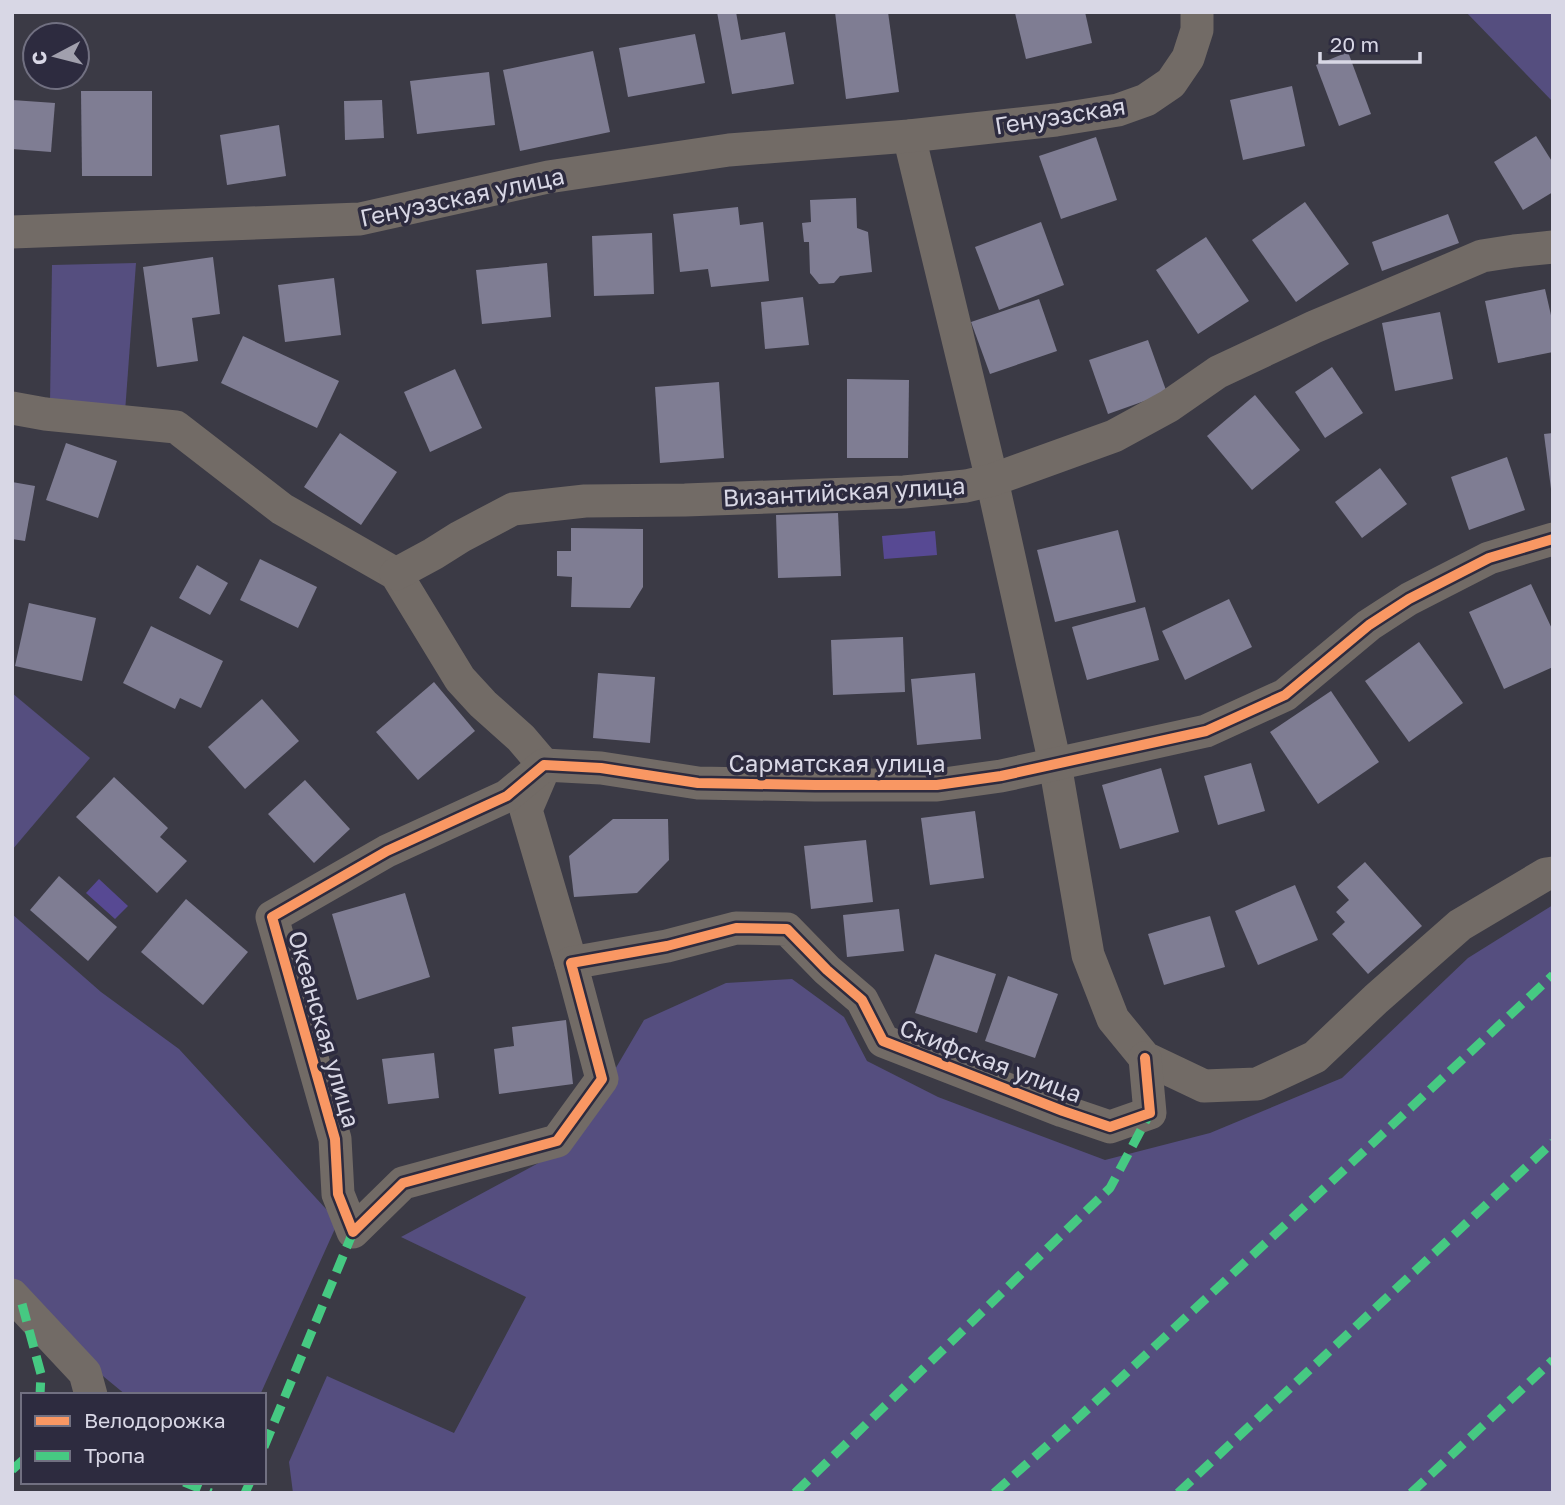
<svg xmlns="http://www.w3.org/2000/svg" width="1565" height="1505" viewBox="0 0 1565 1505" font-family="'Golos Text',sans-serif">
<style>
.green{fill:#554e7f}
.water{fill:#574993}
.building{fill:#7f7d93}
.lines{fill:none;stroke-linecap:round;stroke-linejoin:round}
.minor{stroke:#726b66;stroke-width:33}
.quiet{stroke:#46c982;stroke-width:9;stroke-dasharray:18 9;stroke-linecap:butt}
.cycleway-casing{stroke:#2d2b3f;stroke-width:15}
.cycleway{stroke:#f99763;stroke-width:10}
.labels{text-anchor:middle;dominant-baseline:central;stroke-width:7;stroke-linejoin:round;paint-order:stroke}
.street-label{font-size:24px;fill:#d8d7e5;stroke:#2d2b3f}
</style>
<rect width="100%" height="100%" fill="#3b3a45"/>
<g class="green">
<path d="M1466,12H1553V102Z"/>
<path d="M136,263L125,412L50,403L52,265Z"/>
<path d="M12,693L90,758L12,850Z"/>
<path d="M1553,905V1493H293L289,1462L327,1376L454,1433L526,1297L401,1237L570,1146L644,1020L726,983L792,979L844,1017L867,1061L938,1097L1105,1160L1210,1133L1342,1078L1468,958Z"/>
<path d="M12,914L101,992L179,1049L338,1222L260,1395H126L92,1367L12,1293Z"/>
</g>
<g class="water">
<path d="M935,531L937,555L884,559L882,536Z"/>
<path d="M99,879L128,906L115,919L86,893Z"/>
</g>
<g class="building">
<path d="M717,12H736L741,40L785,32L794,84L732,94Z"/>
<path d="M835,12H888L899,92L846,99Z"/>
<path d="M1085,12L1092,43L1026,59L1015,13Z"/>
<path d="M695,34L705,83L628,97L619,48Z"/>
<path d="M593,51L610,132L520,151L503,70Z"/>
<path d="M1348,52L1371,114L1339,126L1316,65Z"/>
<path d="M489,72L495,125L417,134L410,81Z"/>
<path d="M1292,86L1305,146L1243,160L1230,100Z"/>
<path d="M81,91H152V176H82Z"/>
<path d="M12,100L55,103L51,152L12,149Z"/>
<path d="M382,100L384,138L345,140L344,101Z"/>
<path d="M279,125L286,176L227,185L220,135Z"/>
<path d="M1536,136L1553,163V192L1523,210L1494,162Z"/>
<path d="M1096,137L1117,200L1061,219L1039,156Z"/>
<path d="M856,198L857,228L868,232L872,272L840,276L834,283L819,284L810,273L809,242H804L802,223L811,222L810,200Z"/>
<path d="M1305,202L1349,264L1296,302L1252,240Z"/>
<path d="M738,207L740,225L763,222L769,281L711,287L708,269L680,272L673,214Z"/>
<path d="M1448,214L1459,243L1382,271L1372,242Z"/>
<path d="M1041,222L1064,285L999,310L975,247Z"/>
<path d="M652,233L654,294L594,296L592,236Z"/>
<path d="M1206,237L1249,301L1198,334L1156,270Z"/>
<path d="M213,257L220,314L192,318L198,361L157,367L143,267Z"/>
<path d="M547,263L551,317L482,324L476,270Z"/>
<path d="M334,278L341,335L285,342L278,285Z"/>
<path d="M1545,289L1553,324V352L1498,363L1485,301Z"/>
<path d="M803,297L809,345L765,349L761,302Z"/>
<path d="M1039,299L1057,351L990,374L971,322Z"/>
<path d="M1440,312L1453,379L1395,391L1382,323Z"/>
<path d="M243,336L339,381L317,428L221,383Z"/>
<path d="M1148,340L1167,393L1108,414L1089,360Z"/>
<path d="M1332,367L1363,413L1325,438L1295,392Z"/>
<path d="M455,369L482,428L430,452L404,392Z"/>
<path d="M847,379L909,380L908,458H847Z"/>
<path d="M719,382L724,458L660,463L655,387Z"/>
<path d="M1255,395L1300,450L1252,490L1207,436Z"/>
<path d="M340,433L397,472L361,525L304,487Z"/>
<path d="M1553,433V489H1551L1544,434Z"/>
<path d="M66,443L117,461L98,518L46,500Z"/>
<path d="M1507,457L1525,510L1469,530L1451,477Z"/>
<path d="M1380,468L1407,504L1362,538L1335,502Z"/>
<path d="M12,482L35,486L25,541L12,539Z"/>
<path d="M838,513L841,576L778,578L776,515Z"/>
<path d="M571,528L643,529V587L630,608L571,607L572,577L557,576V551H571Z"/>
<path d="M1118,530L1136,602L1055,622L1037,550Z"/>
<path d="M260,559L317,587L298,628L240,600Z"/>
<path d="M197,565L228,583L210,615L179,598Z"/>
<path d="M1531,584L1553,631V667L1504,689L1469,612Z"/>
<path d="M1229,599L1252,647L1185,680L1162,631Z"/>
<path d="M29,603L96,618L82,681L15,666Z"/>
<path d="M1145,607L1159,660L1087,680L1072,627Z"/>
<path d="M151,626L223,661L201,708L180,698L175,709L123,683Z"/>
<path d="M903,637L905,692L833,695L831,640Z"/>
<path d="M1419,642L1463,703L1409,742L1365,681Z"/>
<path d="M598,673L655,677L650,743L593,738Z"/>
<path d="M975,673L981,739L917,745L911,679Z"/>
<path d="M434,682L475,731L418,780L376,732Z"/>
<path d="M1331,691L1379,762L1318,804L1270,732Z"/>
<path d="M262,699L299,741L245,789L208,747Z"/>
<path d="M1251,763L1265,811L1218,825L1204,776Z"/>
<path d="M1161,768L1179,832L1120,849L1102,785Z"/>
<path d="M114,777L168,828L160,837L187,861L157,893L76,817Z"/>
<path d="M305,780L350,829L314,863L268,814Z"/>
<path d="M975,811L984,878L930,885L921,818Z"/>
<path d="M613,819H668L669,860L637,893L574,897L569,856Z"/>
<path d="M866,840L873,902L811,909L804,846Z"/>
<path d="M1365,862L1422,926L1368,974L1332,934L1345,922L1336,912L1349,900L1337,887Z"/>
<path d="M59,876L117,927L88,961L30,910Z"/>
<path d="M1295,885L1318,940L1258,965L1235,911Z"/>
<path d="M405,893L430,977L357,1000L332,914Z"/>
<path d="M186,899L248,952L203,1005L141,952Z"/>
<path d="M899,909L904,951L847,957L843,915Z"/>
<path d="M1210,916L1225,967L1164,985L1148,934Z"/>
<path d="M935,954L996,974L977,1033L915,1013Z"/>
<path d="M1008,976L1058,994L1035,1058L985,1041Z"/>
<path d="M566,1020L573,1084L499,1094L494,1049L514,1046L512,1027Z"/>
<path d="M434,1053L439,1098L388,1104L382,1059Z"/>
</g>
<g class="lines">
<g class="minor">
<path d="M909,136L992,480L1055,764L1088,955L1113,1019L1145,1058L1204,1086L1257,1084L1315,1057L1376,999L1460,925L1546,874L1553,873"/>
<path d="M12,232L360,219L548,177L729,150L909,136L1056,120L1118,110L1146,100L1171,83L1188,58L1197,30V12"/>
<path d="M12,408L45,414L176,427L282,509L396,574L460,679L483,704L521,738L544,765"/>
<path d="M396,574L433,554L460,537L513,509L585,501L685,500L904,492L966,486L992,480L1114,436L1169,406L1218,372L1314,327L1447,271L1482,256L1514,251L1553,247"/>
<path d="M544,768L526,810L571,963"/>
<path d="M1145,1058L1150,1113L1110,1127L1063,1111L883,1041L862,1000L827,970L787,929L736,928L667,946L571,963L602,1079L557,1141L403,1183L353,1232L338,1194L335,1139L272,917L387,851L507,796L544,765L601,768L698,783L815,785H937L1001,776L1206,731L1285,695L1369,625L1409,599L1489,558L1553,539"/>
<path d="M12,1295L85,1373L91,1395"/>
</g>
<g class="quiet">
<path d="M22,1304L41,1374L40,1395"/>
<path d="M264,1447L353,1232"/>
<path d="M12,1470L23,1460"/>
<path d="M184,1482L211,1493"/>
<path d="M245,1493L250,1482"/>
<path d="M795,1493L1110,1188L1150,1113"/>
<path d="M994,1493L1078,1418L1553,975"/>
<path d="M1178,1493L1553,1142"/>
<path d="M1411,1493L1553,1360"/>
</g>
<g class="cycleway-casing">
<path id="cycleway" d="M1145,1058L1150,1113L1110,1127L1063,1111L883,1041L862,1000L827,970L787,929L736,928L667,946L571,963L602,1079L557,1141L403,1183L353,1232L338,1194L335,1139L272,917L387,851L507,796L544,765L601,768L698,783L815,785H937L1001,776L1206,731L1285,695L1369,625L1409,599L1489,558L1553,539"/>
</g>
<use href="#cycleway" class="cycleway"/>
</g>
<g class="labels">
<g class="street-label">
<text transform="translate(1060 115) rotate(-9)">Генуэзская</text>
<text transform="translate(462 196) rotate(-12)">Генуэзская улица</text>
<text transform="translate(844 491) rotate(-3)">Византийская улица</text>
<text x="837" y="762">Сарматская улица</text>
<text transform="translate(325 1029) rotate(74)">Океанская улица</text>
<text transform="translate(991 1060) rotate(21)">Скифская улица</text>
</g>
</g>
<rect width="1565" height="1505" fill="none" stroke="#d8d7e5" stroke-width="28"/>
<rect x="21" y="1393" width="245" height="91" fill="#2d2b3f" stroke="#717081" stroke-width="2"/>
<rect x="35" y="1416" width="35" height="10" fill="#f99763" stroke="#717081" stroke-width="2"/>
<text x="84" y="1428" font-size="21" fill="#d8d7e5">Велодорожка</text>
<rect x="35" y="1451" width="35" height="10" fill="#46c982" stroke="#717081" stroke-width="2"/>
<text x="84" y="1463" font-size="21" fill="#d8d7e5">Тропа</text>
<g transform="translate(56 56) rotate(263)"><circle r="33" fill="#2d2b3f" stroke="#717081" stroke-width="2"/>
<path d="M0-5L12 26L0 18L-12 26Z" fill="#a1a0ad"/>
<text y="-10" font-size="19" font-weight="bold" text-anchor="middle" fill="#d8d7e5">С</text>
</g>
<path d="M1320 52v10h100v-10" fill="none" stroke="#d8d7e5" stroke-width="3.5"/>
<text x="1330" y="52" font-size="21" fill="#d8d7e5" stroke="#2d2b3f" stroke-width="5" paint-order="stroke">20 m</text>
</svg>
